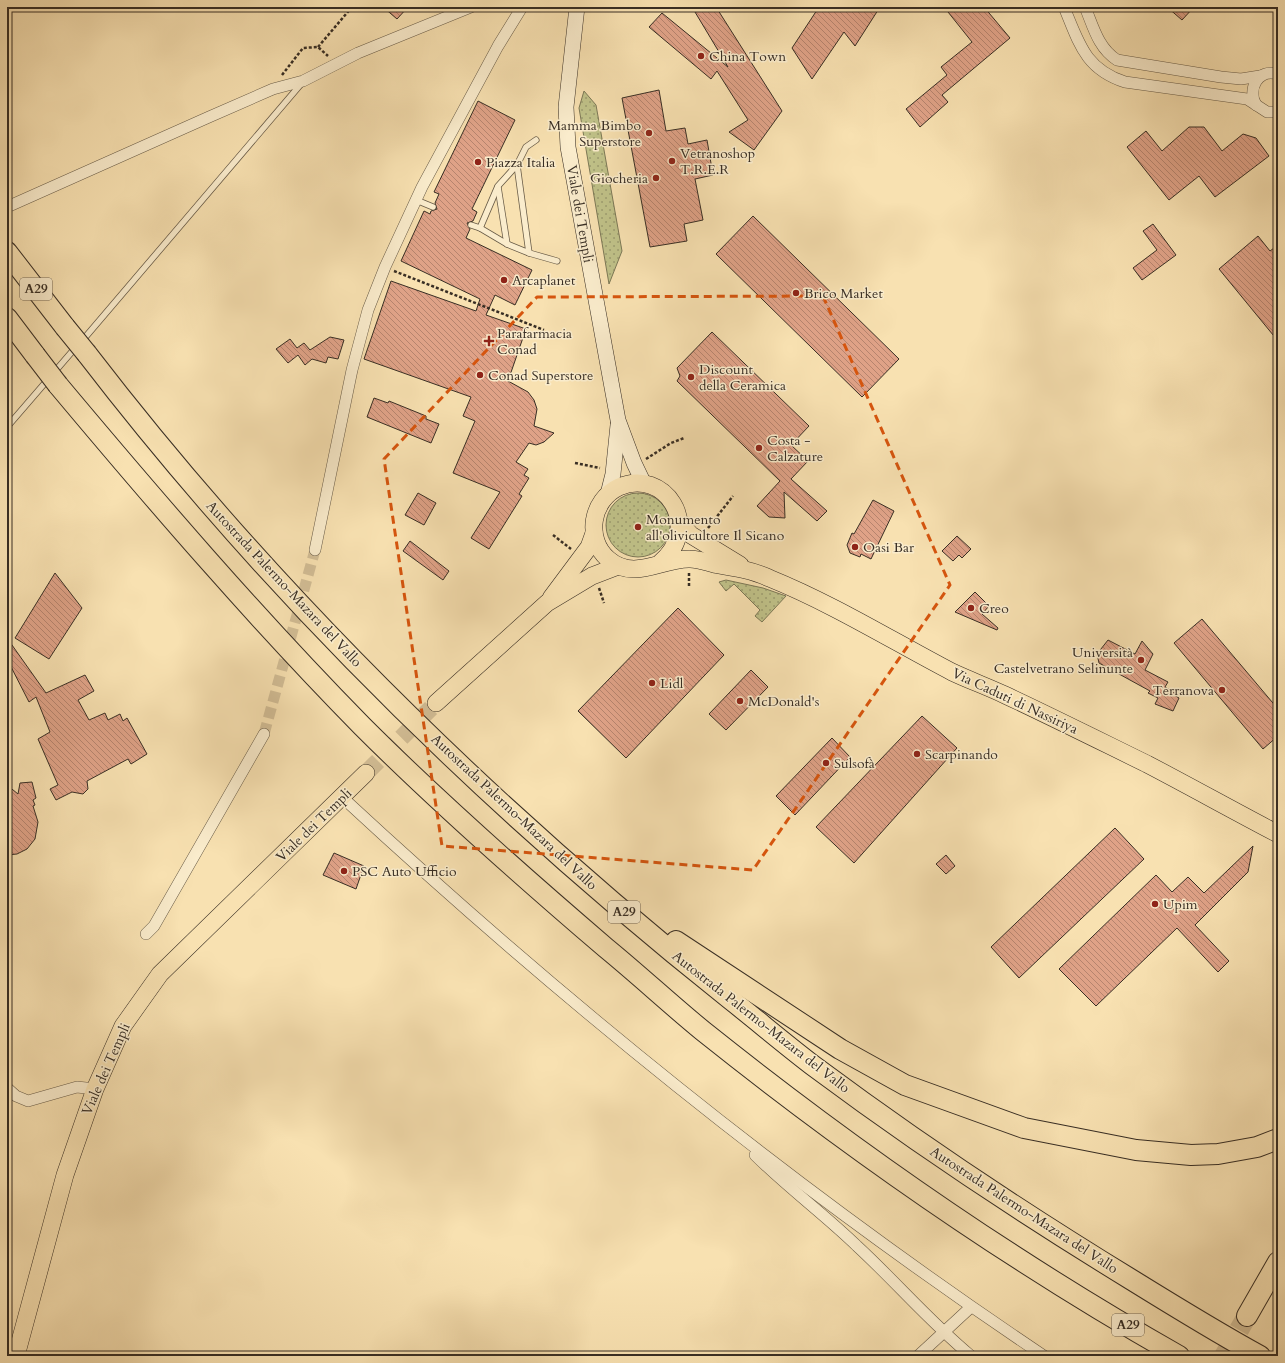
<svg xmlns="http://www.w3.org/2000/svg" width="1285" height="1363" viewBox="0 0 1285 1363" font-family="Cardo,serif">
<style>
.grass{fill:url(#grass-dots);stroke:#7c7856}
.building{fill:url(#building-back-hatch);stroke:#382e24}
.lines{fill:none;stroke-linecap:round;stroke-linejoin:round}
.street-tunnel{stroke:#d2bd95;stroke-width:11;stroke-dasharray:11 5.5;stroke-linecap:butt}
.primary-tunnel{stroke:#d2bd95;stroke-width:17;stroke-dasharray:17 8;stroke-linecap:butt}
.highway-tunnel{stroke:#d2bd95;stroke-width:20;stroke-dasharray:20 10;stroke-linecap:butt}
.lane-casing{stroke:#685b47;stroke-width:7}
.street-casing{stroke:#685b47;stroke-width:12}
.secondary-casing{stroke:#382e24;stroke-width:16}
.primary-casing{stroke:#382e24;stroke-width:18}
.highway-casing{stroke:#382e24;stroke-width:22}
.path{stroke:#382e24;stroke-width:2.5;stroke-dasharray:3 2;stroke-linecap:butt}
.lane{stroke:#faeccc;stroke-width:5.5}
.street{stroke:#faeccc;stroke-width:11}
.secondary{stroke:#faeccc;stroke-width:15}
.primary{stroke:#f8e1b1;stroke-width:17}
.highway{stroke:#f8e1b1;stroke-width:20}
.highway-bridge-casing{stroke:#382e24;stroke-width:22;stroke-linecap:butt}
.highway-bridge{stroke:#f8e1b1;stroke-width:20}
.marked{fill:none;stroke:#d6550e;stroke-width:3;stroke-dasharray:8 5;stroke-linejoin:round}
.poi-dot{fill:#8f2418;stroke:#faeccc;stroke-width:1.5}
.labels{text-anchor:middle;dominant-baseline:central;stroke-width:3;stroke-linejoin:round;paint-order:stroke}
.shield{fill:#faeccc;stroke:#726756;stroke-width:1}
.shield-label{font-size:13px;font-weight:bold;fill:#382e24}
.poi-label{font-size:14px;fill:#382e24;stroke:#faeccc;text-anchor:start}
.street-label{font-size:14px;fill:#382e24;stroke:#faeccc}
</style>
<defs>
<pattern id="grass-dots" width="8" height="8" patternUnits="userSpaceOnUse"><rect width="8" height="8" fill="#c0c289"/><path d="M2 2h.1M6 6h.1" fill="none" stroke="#9d9e70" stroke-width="1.8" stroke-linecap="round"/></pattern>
<pattern id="building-back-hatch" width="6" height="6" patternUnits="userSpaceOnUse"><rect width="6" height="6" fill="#dfa287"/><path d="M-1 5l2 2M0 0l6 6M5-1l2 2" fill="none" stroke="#b6846e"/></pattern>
</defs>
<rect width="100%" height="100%" fill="#f8e1b1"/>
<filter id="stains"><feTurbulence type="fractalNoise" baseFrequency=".005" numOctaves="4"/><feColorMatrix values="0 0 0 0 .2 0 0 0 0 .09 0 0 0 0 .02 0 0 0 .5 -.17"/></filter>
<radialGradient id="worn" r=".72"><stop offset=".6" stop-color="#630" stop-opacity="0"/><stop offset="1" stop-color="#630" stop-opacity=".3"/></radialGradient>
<g class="grass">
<path d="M584,91L596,105L622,251L609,284L579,108Z"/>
<circle cx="638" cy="525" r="32"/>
<path d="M726,580L763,588L786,596L762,622L755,616L760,610L734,584L726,591L719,582Z"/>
</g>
<g class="building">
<path d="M383,7H408L397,19Z"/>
<path d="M692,7H716L782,111L754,150L729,132L748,120L717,71L711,79L649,27L662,13L728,67Z"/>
<path d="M819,7H880L855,46L844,32L812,79L792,48Z"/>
<path d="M944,7H984L1010,38L942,95L948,102L920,127L906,109L947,75L941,67L972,42Z"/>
<path d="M1167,7H1194L1182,20Z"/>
<path d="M659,90L666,131L685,128L688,144L707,140L713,175L695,179L703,220L684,224L687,241L650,247L622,98Z"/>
<path d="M478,101L515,120L472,209L477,212L473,221L467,223L470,229L466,238L532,270L515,305L495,295L486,315L526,329L508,381L528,392L534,400L537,409L534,426L554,433L544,442L536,445L529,443L516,462L528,469L524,475L529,478L519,494L522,496L489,549L471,538L500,492L453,473L475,421L463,416L471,397L364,359L391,281L476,311L480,299L401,261L424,211L430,214L431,211L437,209L435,203L439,194L434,192Z"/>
<path d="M1189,127H1204L1222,151L1243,134L1256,138L1269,156L1215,197L1199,176L1169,200L1127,147L1146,131L1162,151Z"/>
<path d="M753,216L899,359L862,397L716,254Z"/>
<path d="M1153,224L1176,255L1142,280L1133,268L1157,250L1143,231Z"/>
<path d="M1258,236L1270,251L1278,245V341L1219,269Z"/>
<path d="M712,332L809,426L791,445L808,461L791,479L827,511L817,521L784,492L785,518L769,517L757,506L780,481L677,381L680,376L677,368Z"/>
<path d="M330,337L344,340L338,359L328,357L326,363L312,359L305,365L298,355L288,363L276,349L290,339L297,348L304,343L310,350Z"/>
<path d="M374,398L388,403L389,401L426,416V419L439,424L431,443L367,417Z"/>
<path d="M418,493L436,503L424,525L405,515Z"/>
<path d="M873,500L894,511L871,559L861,554L860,557L850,553L847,545L852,533L854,534Z"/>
<path d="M957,536L971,549L962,558L959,555L953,561L942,551Z"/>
<path d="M410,541L449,571L443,580L403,551Z"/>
<path d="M55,573L82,608L49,659L15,638Z"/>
<path d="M975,592L989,606L982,614L998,628L997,630L955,612Z"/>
<path d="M678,608L724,655L626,758L578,711Z"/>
<path d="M1202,619L1278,709V736L1263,749L1174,643Z"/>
<path d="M7,638L46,693L85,675L94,691L78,700L89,720L105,713L108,720L120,714L123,721L127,718L147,754L131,764L128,759L87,781L88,789L83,794L72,792L56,800L50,789L58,785L38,739L50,732L36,697L29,702L7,659Z"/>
<path d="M1108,640L1135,654L1142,641L1153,654L1145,670L1168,682L1165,687L1175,693L1174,695L1179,698L1173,711L1155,704L1158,698L1148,693L1150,691L1099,663L1097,654Z"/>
<path d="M751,670L768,687L726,730L709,714Z"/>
<path d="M922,716L957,748L854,863L816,827Z"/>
<path d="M832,738L850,757L795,815L776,796Z"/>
<path d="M32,782L36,798L33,800L35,805L33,806L38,822L35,839L27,849L17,854L7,855V785L18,794L20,783Z"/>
<path d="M1115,828L1144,859L1019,978L991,947Z"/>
<path d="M1253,846L1248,872L1195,925L1229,961L1218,972L1177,928L1096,1006L1059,969L1156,875L1172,892L1188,877L1204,893Z"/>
<path d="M334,853L364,866L356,889L323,875Z"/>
<path d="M946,855L955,866L946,874L936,864Z"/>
</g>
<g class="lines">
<path class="street-tunnel" d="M264,734L315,550"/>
<path class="primary-tunnel" d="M366,773L436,703"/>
<path class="highway-tunnel" d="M1224,1356L1247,1316"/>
<g class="lane-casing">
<g id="lane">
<path d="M498,187L507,244"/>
<path d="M416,200L433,207"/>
<path d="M471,225L480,228L498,186L517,165L526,147L536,140"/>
<path d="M480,228L507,244L529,253L517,165"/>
<path d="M529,253L557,261"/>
<path d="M82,341L301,84"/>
<path d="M7,427L76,347"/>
</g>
</g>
<g class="street-casing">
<g id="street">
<path d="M1064,7C1079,43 1085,69 1125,82L1247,99L1267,112H1278"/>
<path d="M1085,7C1093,26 1098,48 1117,60L1221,77L1241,79L1260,76"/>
<path d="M1256,105C1247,89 1258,68 1278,74"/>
<path d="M7,207L209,117L273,89L303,81L358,53L471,7"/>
<path d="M315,550L352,370L368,310L385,267L422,187L498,46L522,7"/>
<path d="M343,798C562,1001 796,1190 1044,1356"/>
<path d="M146,934L154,926L264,734"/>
<path d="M7,1088L16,1096L28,1101L77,1087L95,1089"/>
<path d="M755,1155C787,1187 824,1214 857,1246C896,1282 930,1322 971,1356"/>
<path d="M918,1356L971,1307"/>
</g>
</g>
<g class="secondary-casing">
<g id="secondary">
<path d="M577,7L566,107L568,147L618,420L634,463L644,484"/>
<path d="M608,494L613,474L618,425"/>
</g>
</g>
<g class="primary-casing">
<g id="primary">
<path d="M680,523L691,535L740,565"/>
<path d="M660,563C704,526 664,467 619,487C591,500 585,539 608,559C634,582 662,558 690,559C698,559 706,562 714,564C732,567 752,570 769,578C833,604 891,640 952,672C969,680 988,687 1005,695C1052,717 1100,741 1147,764C1191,787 1234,811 1278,834"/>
<path d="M551,598L589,547L594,533"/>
<path d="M436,703L547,603L592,576L618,566"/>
<path d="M16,1356L65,1175L95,1089L123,1026L160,974L366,773"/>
</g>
</g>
<g class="highway-casing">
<g id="highway">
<path d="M7,252L65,327"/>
<path d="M7,318L35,355"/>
<path d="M87,354C272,595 492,809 730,999C758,1021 786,1045 815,1067C917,1143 1024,1214 1132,1280C1174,1306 1216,1332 1260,1356"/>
<path d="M58,385C156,502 255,617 362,726C440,804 523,877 606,948C639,975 670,1004 703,1031C852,1150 1013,1262 1179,1356"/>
<path d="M676,941L840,1049L905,1085L1024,1128L1136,1150L1191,1155L1218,1154L1257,1147L1278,1139"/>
<path d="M1247,1316L1278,1262"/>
</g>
</g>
<g class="path">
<path d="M318,47L352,7"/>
<path d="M282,75L303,48L318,47L328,56"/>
<path d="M394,271L544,330"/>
<path d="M646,459L671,443L684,438"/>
<path d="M575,463L600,468"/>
<path d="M708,528L733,496"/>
<path d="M553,535L571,549"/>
<path d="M689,573V586"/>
<path d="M599,588L604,603"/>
</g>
<use href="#lane" class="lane"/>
<use href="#street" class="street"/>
<use href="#secondary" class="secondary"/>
<use href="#primary" class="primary"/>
<use href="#highway" class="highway"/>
<g class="highway-bridge-casing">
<g id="highway-bridge">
<path d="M65,327L87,354"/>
<path d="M35,355L58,385"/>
</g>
</g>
<use href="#highway-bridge" class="highway-bridge"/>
</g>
<path class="marked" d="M823,296L950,585L753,870L442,846L384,459L537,297Z"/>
<g class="poi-dot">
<circle cx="701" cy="56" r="4"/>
<circle cx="649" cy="133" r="4"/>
<circle cx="672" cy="161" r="4"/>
<circle cx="478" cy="162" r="4"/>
<circle cx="656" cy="178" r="4"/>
<circle cx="504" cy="280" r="4"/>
<circle cx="796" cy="293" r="4"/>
<path d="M487 335h4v4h4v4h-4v4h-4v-4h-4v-4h4z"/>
<circle cx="480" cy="375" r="4"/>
<circle cx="691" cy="377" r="4"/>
<circle cx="759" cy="448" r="4"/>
<circle cx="638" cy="527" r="4"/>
<circle cx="855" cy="547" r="4"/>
<circle cx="971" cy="608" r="4"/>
<circle cx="1141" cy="660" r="4"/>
<circle cx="652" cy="683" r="4"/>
<circle cx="1222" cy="690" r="4"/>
<circle cx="740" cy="701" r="4"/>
<circle cx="917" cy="754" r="4"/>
<circle cx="826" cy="763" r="4"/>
<circle cx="344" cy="871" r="4"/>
<circle cx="1155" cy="904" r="4"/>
</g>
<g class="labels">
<g class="shield">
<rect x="20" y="278" width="32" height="22" rx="3"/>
<rect x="608" y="901" width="32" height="22" rx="3"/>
<rect x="1112" y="1314" width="32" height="22" rx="3"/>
</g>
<g class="shield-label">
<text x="36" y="289">A29</text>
<text x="624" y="912">A29</text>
<text x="1128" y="1325">A29</text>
</g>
<g class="poi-label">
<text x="709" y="56">China Town</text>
<text x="641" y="125" text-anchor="end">Mamma Bimbo<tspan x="641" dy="16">Superstore</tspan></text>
<text x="680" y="153">Vetranoshop<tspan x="680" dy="16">T.R.E.R</tspan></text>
<text x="486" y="162">Piazza Italia</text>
<text x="648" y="178" text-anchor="end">Giocheria</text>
<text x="512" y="280">Arcaplanet</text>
<text x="804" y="293">Brico Market</text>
<text x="497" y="333">Parafarmacia<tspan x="497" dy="16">Conad</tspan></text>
<text x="699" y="369">Discount<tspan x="699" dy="16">della Ceramica</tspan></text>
<text x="488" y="375">Conad Superstore</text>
<text x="767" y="440">Costa -<tspan x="767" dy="16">Calzature</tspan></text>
<text x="646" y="519">Monumento<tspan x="646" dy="16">all'olivicultore Il Sicano</tspan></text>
<text x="863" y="547">Oasi Bar</text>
<text x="979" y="608">Creo</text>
<text x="1133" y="652" text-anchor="end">Università<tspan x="1133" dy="16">Castelvetrano Selinunte</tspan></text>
<text x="660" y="683">Lidl</text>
<text x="1214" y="690" text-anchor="end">Terranova</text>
<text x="748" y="701">McDonald's</text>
<text x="925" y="754">Scarpinando</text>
<text x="834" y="763">Sulsofà</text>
<text x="352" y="871">PSC Auto Ufficio</text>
<text x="1163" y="904">Upim</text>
</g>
<g class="street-label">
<text transform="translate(580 214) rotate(80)">Viale dei Templi</text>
<text transform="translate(284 584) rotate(47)">Autostrada Palermo-Mazara del Vallo</text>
<text transform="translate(1015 701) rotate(25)">Via Caduti di Nassiriya</text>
<text transform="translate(514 812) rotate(43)">Autostrada Palermo-Mazara del Vallo</text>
<text transform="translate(314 825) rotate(-44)">Viale dei Templi</text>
<text transform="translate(761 1022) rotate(38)">Autostrada Palermo-Mazara del Vallo</text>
<text transform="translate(106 1069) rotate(-66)">Viale dei Templi</text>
<text transform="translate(1024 1210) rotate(33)">Autostrada Palermo-Mazara del Vallo</text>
</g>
</g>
<rect width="1285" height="1363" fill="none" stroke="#f8e1b1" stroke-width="24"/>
<rect x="8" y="8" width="1269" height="1347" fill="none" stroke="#382e24" stroke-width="2"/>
<rect x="12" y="12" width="1261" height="1339" fill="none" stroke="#382e24"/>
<rect width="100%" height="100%" filter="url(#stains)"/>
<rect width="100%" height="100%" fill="url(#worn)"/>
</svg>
